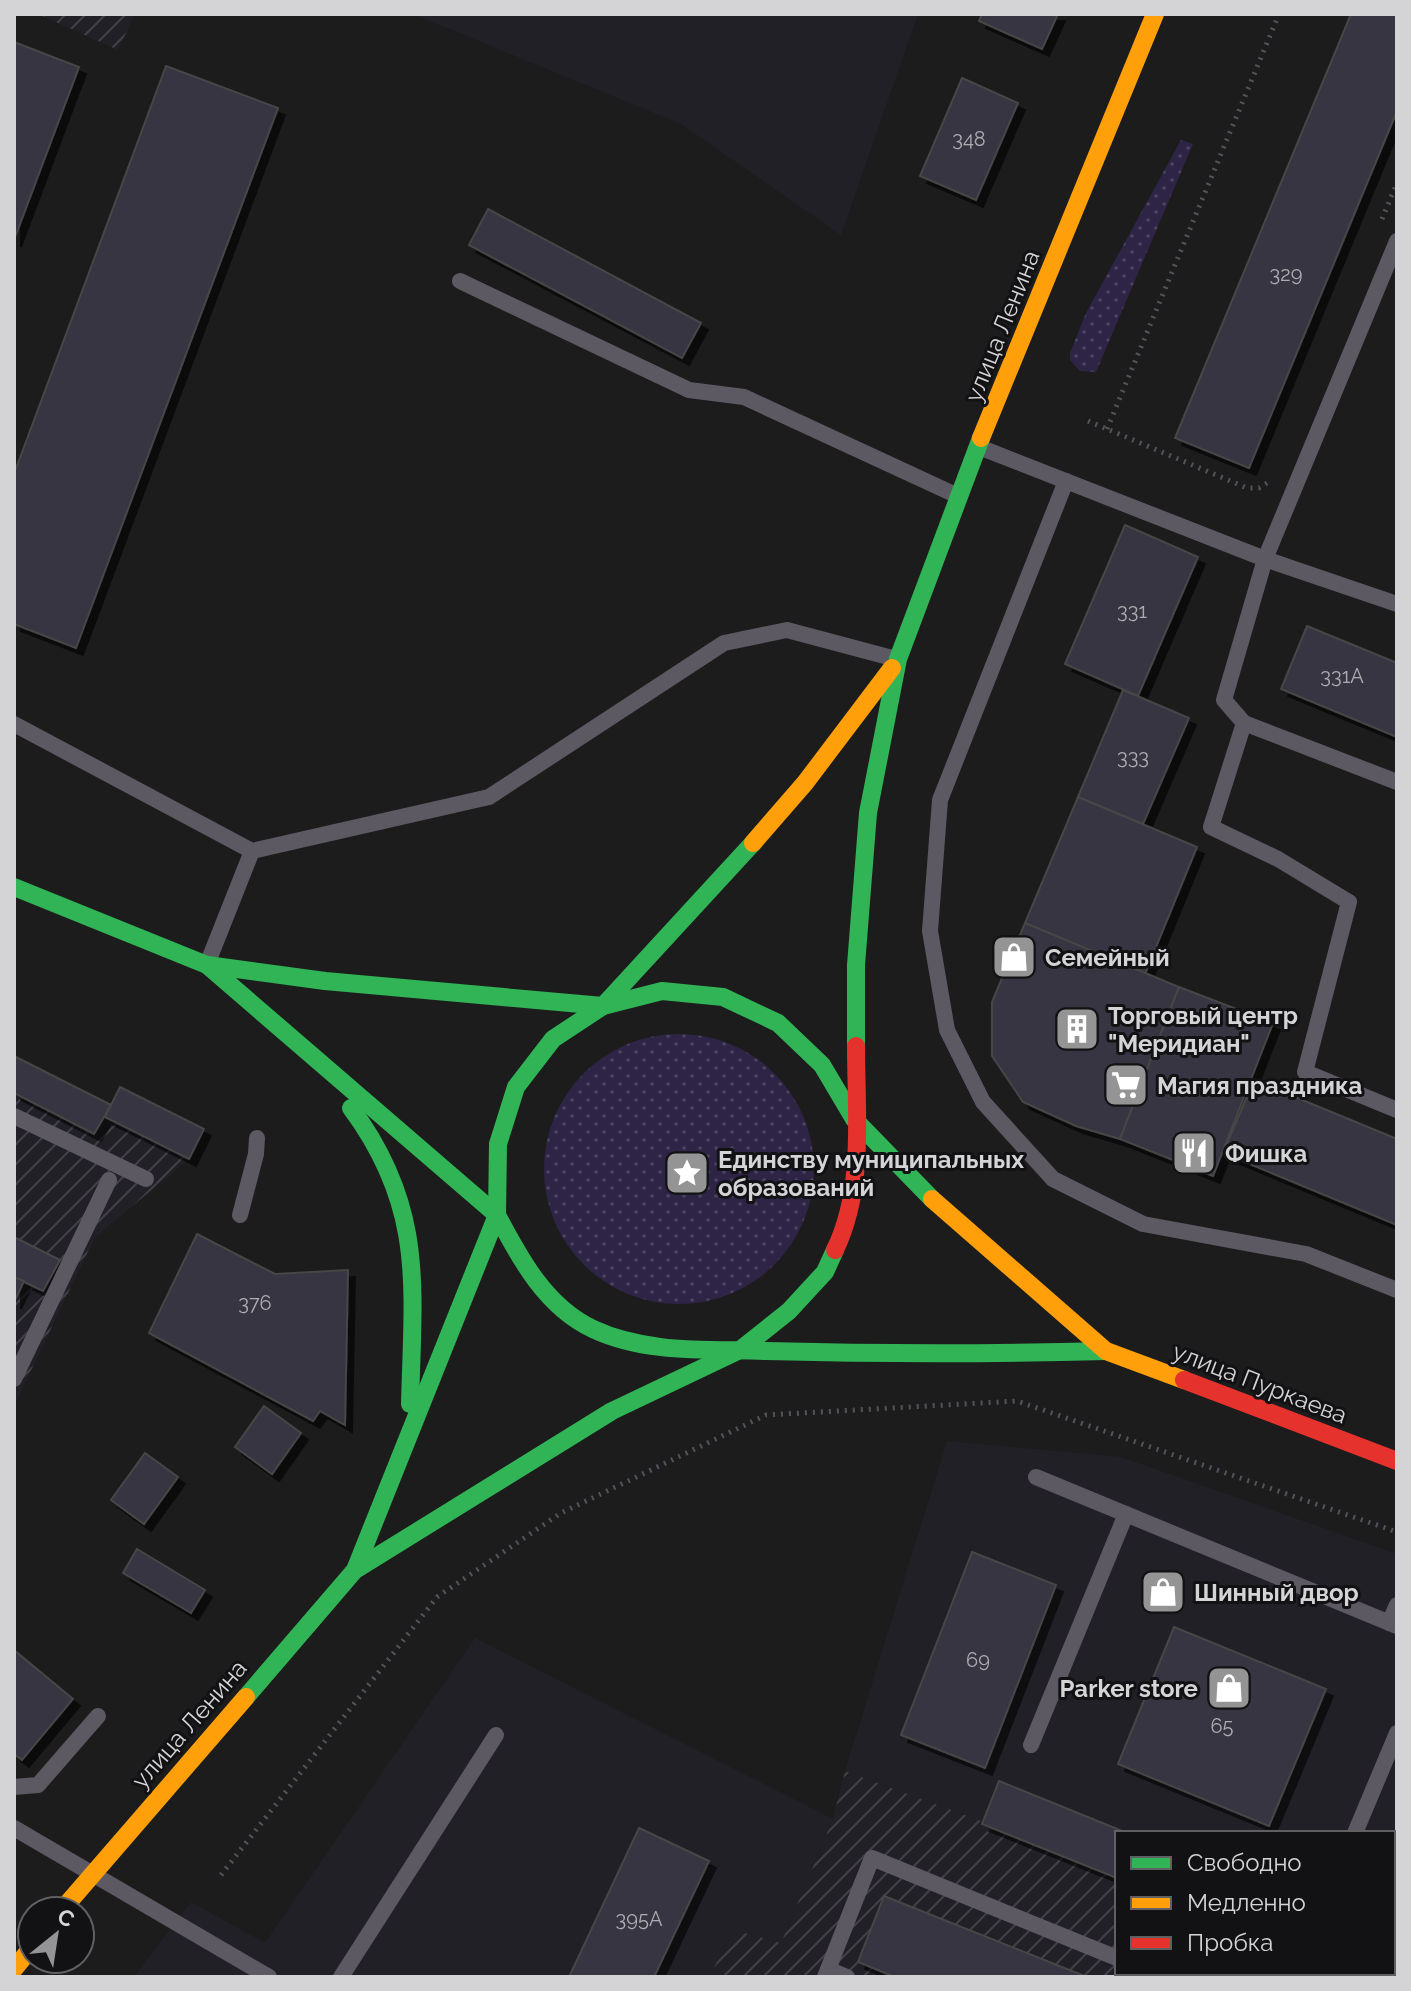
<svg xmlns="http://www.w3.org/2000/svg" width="1411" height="1991" viewBox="0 0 1411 1991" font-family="Raleway,sans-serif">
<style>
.built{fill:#222027}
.industrial{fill:url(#industrial-furrows)}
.grass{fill:url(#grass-dots)}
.building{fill:#383442;stroke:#464647;stroke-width:2;filter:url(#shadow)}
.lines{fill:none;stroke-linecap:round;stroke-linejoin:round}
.path{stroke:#545359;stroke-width:5;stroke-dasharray:2 6;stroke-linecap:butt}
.lane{stroke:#5c5963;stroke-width:16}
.fast{stroke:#30b455;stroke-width:18}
.slow{stroke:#ff9f0a;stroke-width:18}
.jam{stroke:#e5322d;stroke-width:18}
.labels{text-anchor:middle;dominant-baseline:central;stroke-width:6;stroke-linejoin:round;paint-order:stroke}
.number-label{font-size:20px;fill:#adacb1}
.street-label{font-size:24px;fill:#d4d4d6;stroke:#121215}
.poi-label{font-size:24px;font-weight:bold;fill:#d4d4d6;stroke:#121215;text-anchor:start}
</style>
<defs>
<pattern id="industrial-furrows" width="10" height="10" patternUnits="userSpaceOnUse" patternTransform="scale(2)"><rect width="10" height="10" fill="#222027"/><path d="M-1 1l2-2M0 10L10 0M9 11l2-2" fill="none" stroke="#414046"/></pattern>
<pattern id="grass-dots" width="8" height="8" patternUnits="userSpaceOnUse" patternTransform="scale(2)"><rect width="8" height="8" fill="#2d2446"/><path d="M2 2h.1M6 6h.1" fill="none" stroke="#4b4360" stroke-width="1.8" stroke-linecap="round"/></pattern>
<filter id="shadow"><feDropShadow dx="7" dy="7" stdDeviation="0" flood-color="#0009"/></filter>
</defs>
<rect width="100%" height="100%" fill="#1c1c1d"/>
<g class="built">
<path d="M413,14H918L841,235L681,124Z"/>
<path d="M947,1441L1121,1457L1397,1554V1977H1228L1230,1973H1393V1833H1117V1871L845,1771Z"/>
<path d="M475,1638L833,1819L781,1943L734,1930L709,1977H134L191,1902L265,1943Z"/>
</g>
<g class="industrial">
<path d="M38,14H135L118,50Z"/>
<path d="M14,1056L110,1104L120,1087L204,1129L189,1159L95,1237L14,1406Z"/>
<path d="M845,1771L1117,1871V1973H1230L1228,1977H709L734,1930L781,1943L833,1819Z"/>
</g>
<g class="grass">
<path d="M1181,140L1193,144L1096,372L1080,371L1070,360V353L1086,313Z"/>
<circle cx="679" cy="1169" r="135"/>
</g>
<g class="building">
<path d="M982,14H1058L1042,49L979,21Z"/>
<path d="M1351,14H1397V111L1249,468L1175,438Z"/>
<path d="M14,42L79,67L14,240Z"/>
<path d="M166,66L278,108L76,648L14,624V474Z"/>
<path d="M962,78L1018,103L976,200L920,176Z"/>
<path d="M488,209L701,323L682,358L469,245Z"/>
<path d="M1125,525L1198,557L1138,696L1065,664Z"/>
<path d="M1307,626L1397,663V737L1281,689Z"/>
<path d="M1123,690L1189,718L1143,824L1078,797Z"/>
<path d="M1078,797L1197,847L1145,974L1025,923Z"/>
<path d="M1025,923L1179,987L1120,1139L1076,1126L1023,1102L992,1056V1002Z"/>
<path d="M1179,987L1273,1023L1213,1176L1120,1139Z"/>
<path d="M14,1056L111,1105L94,1134L14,1093Z"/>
<path d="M1254,1080L1397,1139V1225L1223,1153Z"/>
<path d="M120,1087L204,1129L189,1159L105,1117Z"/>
<path d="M197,1234L275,1274L348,1270L345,1425L320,1411L313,1421L149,1333Z"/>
<path d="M14,1237L60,1260L43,1291L14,1277Z"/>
<path d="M14,1277L24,1281L14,1302Z"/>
<path d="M264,1406L301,1433L272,1474L235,1447Z"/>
<path d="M145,1453L178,1477L144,1524L111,1500Z"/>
<path d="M137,1549L205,1590L191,1613L123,1573Z"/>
<path d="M972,1552L1056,1585L985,1768L901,1735Z"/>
<path d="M1174,1627L1326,1689L1269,1826L1118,1764Z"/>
<path d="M14,1650L73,1699L22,1760L14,1754Z"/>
<path d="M999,1781L1127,1833H1117V1878L982,1824Z"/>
<path d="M639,1828L709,1861L654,1977H569Z"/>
<path d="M1397,1874V1939L1393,1937V1884Z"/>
<path d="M884,1896L1087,1977H895L858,1962Z"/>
</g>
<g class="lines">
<g class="path">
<path d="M1382,219L1397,183"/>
<path d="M1088,421L1247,488H1259L1267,483"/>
<path d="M1107,429L1279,14"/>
<path d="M221,1875L437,1597L561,1513L766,1415L1017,1401L1397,1532"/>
</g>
<g class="lane">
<path d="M1397,241L1265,559L1224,700L1244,723L1397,782"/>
<path d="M460,281L689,390L744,397L958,496"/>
<path d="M979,447L1265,559L1397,604"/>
<path d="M1066,481L940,800L930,931L947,1030L983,1102L1053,1179L1143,1224L1306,1254L1397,1290"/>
<path d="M1244,723L1211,827L1278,859L1349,902L1305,1072L1397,1110"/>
<path d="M14,724L252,851"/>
<path d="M208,962L252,851L489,797L724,643L787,630L896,659"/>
<path d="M14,1116L146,1179"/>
<path d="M240,1215L256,1154L257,1138"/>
<path d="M14,1379L109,1180"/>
<path d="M1036,1477L1397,1626"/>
<path d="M1389,1623L1397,1605"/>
<path d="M1031,1745L1126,1514"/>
<path d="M14,1787L38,1785L98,1716"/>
<path d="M14,1828L269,1977"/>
<path d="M1355,1833L1397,1733"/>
<path d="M828,1969L847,1977"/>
<path d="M1155,1973L1165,1977"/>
<path d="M1370,1973L1380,1977"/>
<path d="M341,1977L496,1735"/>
<path d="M825,1977L872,1858L1117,1958"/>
</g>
<g class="fast">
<path d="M14,887L207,965L325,981L603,1006L662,991L723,997L778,1023L822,1065L854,1119L932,1199"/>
<path d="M207,965L497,1215C520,1259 546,1307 593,1329C646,1354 709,1349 766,1351C880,1354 993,1354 1106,1351"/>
<path d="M856,1046V965L868,813L898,659L981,438"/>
<path d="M351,1108C425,1208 413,1286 410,1404"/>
<path d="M355,1570L497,1215L498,1144L516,1087L553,1039L603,1006L753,843"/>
<path d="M246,1697L355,1570L612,1411L740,1350L789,1311L825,1272L835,1250"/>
</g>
<g class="slow">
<path d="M981,438L1155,14"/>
<path d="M753,843L805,783L892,668"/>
<path d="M932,1199L1106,1351L1184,1380"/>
<path d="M61,1911L246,1697"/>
<path d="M14,1969L32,1947"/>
</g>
<g class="jam">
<path d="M835,1250C865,1188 856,1114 856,1046"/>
<path d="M1184,1380L1397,1461"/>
</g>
</g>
<defs>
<g id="shop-square" transform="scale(2.3)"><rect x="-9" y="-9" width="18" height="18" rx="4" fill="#949495" stroke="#121215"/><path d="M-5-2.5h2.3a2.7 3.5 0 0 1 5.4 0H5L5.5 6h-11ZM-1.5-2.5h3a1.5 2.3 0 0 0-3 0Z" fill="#fff"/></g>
<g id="building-square" transform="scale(2.3)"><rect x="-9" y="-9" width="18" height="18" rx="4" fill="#949495" stroke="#121215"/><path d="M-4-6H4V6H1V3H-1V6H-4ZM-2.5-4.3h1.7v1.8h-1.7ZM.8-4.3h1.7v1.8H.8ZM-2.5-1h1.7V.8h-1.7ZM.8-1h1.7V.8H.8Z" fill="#fff"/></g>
<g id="supermarket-square" transform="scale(2.3)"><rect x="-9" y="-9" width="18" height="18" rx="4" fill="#949495" stroke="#121215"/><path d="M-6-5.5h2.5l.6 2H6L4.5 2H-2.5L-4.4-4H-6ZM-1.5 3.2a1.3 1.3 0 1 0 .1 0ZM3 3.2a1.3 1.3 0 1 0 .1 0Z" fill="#fff"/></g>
<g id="restaurant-square" transform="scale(2.3)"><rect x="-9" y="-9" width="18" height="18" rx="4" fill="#949495" stroke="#121215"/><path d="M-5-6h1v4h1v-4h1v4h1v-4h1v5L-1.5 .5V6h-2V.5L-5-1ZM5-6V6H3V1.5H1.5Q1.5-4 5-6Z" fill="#fff"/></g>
<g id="sight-square" transform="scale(2.3)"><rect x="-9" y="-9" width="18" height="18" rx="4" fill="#949495" stroke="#121215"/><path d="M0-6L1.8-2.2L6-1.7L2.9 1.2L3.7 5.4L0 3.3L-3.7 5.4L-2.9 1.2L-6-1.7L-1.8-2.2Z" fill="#fff"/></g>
</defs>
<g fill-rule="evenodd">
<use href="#shop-square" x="1014" y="957"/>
<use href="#building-square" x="1077" y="1029"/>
<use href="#supermarket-square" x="1126" y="1085"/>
<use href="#restaurant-square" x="1194" y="1153"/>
<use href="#sight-square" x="687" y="1173"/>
<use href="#shop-square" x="1163" y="1592"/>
<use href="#shop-square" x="1229" y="1688"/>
</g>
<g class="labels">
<g class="number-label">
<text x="969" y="139">348</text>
<text x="1286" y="274">329</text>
<text x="1132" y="611">331</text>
<text x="1342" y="676">331А</text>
<text x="1133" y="757">333</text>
<text x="255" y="1303">376</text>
<text x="978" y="1660">69</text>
<text x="1222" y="1726">65</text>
<text x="639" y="1919">395А</text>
</g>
<g class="street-label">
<text transform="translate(1002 326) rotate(-68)">улица Ленина</text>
<text transform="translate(1260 1383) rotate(21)">улица Пуркаева</text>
<text transform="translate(189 1724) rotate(-49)">улица Ленина</text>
</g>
<g class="poi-label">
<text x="1045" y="957">Семейный</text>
<text x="1108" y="1015">Торговый центр<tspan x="1108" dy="28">"Меридиан"</tspan></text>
<text x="1157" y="1085">Магия праздника</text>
<text x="1225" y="1153">Фишка</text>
<text x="718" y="1159">Единству муниципальных<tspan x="718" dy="28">образований</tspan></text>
<text x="1194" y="1592">Шинный двор</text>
<text x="1198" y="1688" text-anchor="end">Parker store</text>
</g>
</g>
<rect width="1411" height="1991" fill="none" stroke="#d4d4d6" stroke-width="32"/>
<rect x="1115" y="1831" width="280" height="144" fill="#121215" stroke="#606062" stroke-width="2"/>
<rect x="1131" y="1857" width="40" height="12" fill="#30b455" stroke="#606062" stroke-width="2"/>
<text x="1187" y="1871" font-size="24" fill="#d4d4d6">Свободно</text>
<rect x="1131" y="1897" width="40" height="12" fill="#ff9f0a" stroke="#606062" stroke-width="2"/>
<text x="1187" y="1911" font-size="24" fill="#d4d4d6">Медленно</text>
<rect x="1131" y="1937" width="40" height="12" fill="#e5322d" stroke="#606062" stroke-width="2"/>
<text x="1187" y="1951" font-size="24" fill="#d4d4d6">Пробка</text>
<g transform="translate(56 1935) rotate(30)"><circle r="38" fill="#121215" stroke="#606062" stroke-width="2"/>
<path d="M0-6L14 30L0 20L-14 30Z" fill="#949495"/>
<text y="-12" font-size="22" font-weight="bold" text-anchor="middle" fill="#d4d4d6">С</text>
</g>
</svg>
